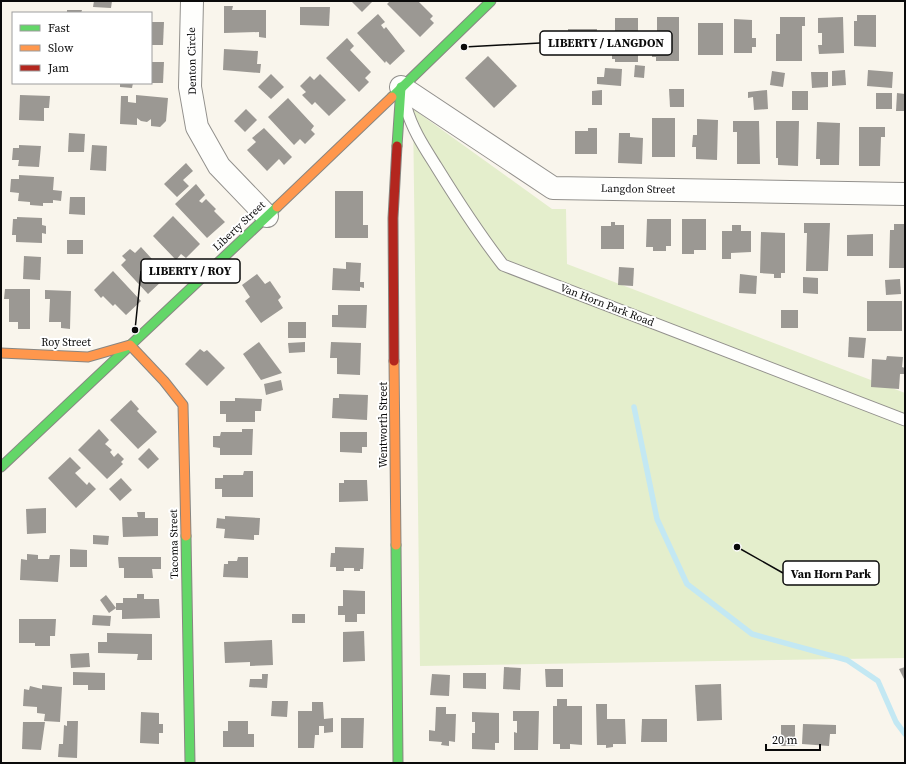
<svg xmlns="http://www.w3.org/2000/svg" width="906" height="764" viewBox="0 0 906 764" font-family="'Source Serif 4',serif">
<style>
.green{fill:#e4eecc}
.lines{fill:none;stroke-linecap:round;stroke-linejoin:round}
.stream{stroke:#c3e8f3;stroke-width:5.5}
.building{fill:#9b9893}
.lane-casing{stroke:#92908c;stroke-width:13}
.street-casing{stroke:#92908c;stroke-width:24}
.fast-casing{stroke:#888682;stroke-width:11}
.slow-casing{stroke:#888682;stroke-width:11}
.jam-casing{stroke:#888682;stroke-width:11}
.lane{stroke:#fefefc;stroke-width:11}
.street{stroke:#fefefc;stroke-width:22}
.fast{stroke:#63d668;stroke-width:9}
.slow{stroke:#ff974d;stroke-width:9}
.jam{stroke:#b3261e;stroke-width:9}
.labels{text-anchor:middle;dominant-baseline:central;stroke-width:4;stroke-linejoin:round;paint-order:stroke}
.street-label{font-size:11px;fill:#0a0a0a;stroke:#fff}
.leader{fill:none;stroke:#0a0a0a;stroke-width:1.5}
.callout-dot{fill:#0a0a0a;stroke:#fff;stroke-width:1.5}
.callout{fill:#fff;stroke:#0a0a0a;stroke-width:1.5}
.callout-label{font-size:12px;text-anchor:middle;font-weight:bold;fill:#0a0a0a}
</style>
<rect width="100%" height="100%" fill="#f9f5ec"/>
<path class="green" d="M413,109L552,209H566L567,264L905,393V658L420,666Z"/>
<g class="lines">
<path class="stream" d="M634,407L657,519L687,584L752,634L847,660L878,681L896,722L905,734"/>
</g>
<g class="building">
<path d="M94,1H112L111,8L93,7Z"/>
<path d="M351,1H373L362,12Z"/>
<path d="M390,1H418L433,16L430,19L434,23L420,37L387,4Z"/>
<path d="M224,6H233L232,10H266V38L259,37V32L224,33Z"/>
<path d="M300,7H330L329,26L300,25Z"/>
<path d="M67,10H82L81,13H67Z"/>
<path d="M378,14L385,22L381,25L384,29L386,27L405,51L390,65L386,61L385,63L357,33Z"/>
<path d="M857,15H876V47L854,46V21H857Z"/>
<path d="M657,17H679V61H656V57H652V50H657Z"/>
<path d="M780,17H805V26H802V61H776V34H780Z"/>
<path d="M843,17L844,53L819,54L818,45H822V33H818V18Z"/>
<path d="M615,18H638V62H615V59H612V51H615Z"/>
<path d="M734,19L752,20V38H756V47H752V53H734Z"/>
<path d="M151,22H164L163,45H151Z"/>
<rect x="698" y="23" width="25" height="32"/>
<path d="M568,29H597L596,50H568Z"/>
<path d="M347,38L354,46L350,50L371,72L365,78L369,82L359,92L326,58Z"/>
<path d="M224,49L258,51L257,64H261L260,73L223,70Z"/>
<path d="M488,56L517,86L494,108L465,78Z"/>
<path d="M151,62H164L163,83H151Z"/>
<path d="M635,65L645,66L644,78L634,77Z"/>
<path d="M605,68L622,69L621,86L597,84V77H604Z"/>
<path d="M845,70L846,85L832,86V71Z"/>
<path d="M868,70L893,72L892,88L867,86Z"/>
<path d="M772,71L785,73L783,87L770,85Z"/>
<path d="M811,72H828V87L812,88Z"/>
<path d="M271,74L284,87L271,99L258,87Z"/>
<path d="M320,74L346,100L329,116L315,102L312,105L302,95L306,92L300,86L310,76L314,80Z"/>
<path d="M120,83H133L132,88L120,87Z"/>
<path d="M669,89H684V107H670Z"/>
<path d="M602,90V105H592V91Z"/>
<path d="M767,90L768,109L754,110L753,97L748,98V92Z"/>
<rect x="792" y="91" width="16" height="19"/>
<rect x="876" y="93" width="16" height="16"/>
<path d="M897,93L905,94V111H896Z"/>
<path d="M20,95L50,96L49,108H44V121L19,120Z"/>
<path d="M136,95L168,98L166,121L160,127L151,126V119L147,122L141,121L137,118V125L120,124L121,96H128V102L136,103Z"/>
<path d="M288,98L314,126L311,130L315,134L305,144L300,139L294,145L268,117Z"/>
<path d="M246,109L257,120L245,132L234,121Z"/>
<rect x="652" y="118" width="23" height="39"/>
<path d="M697,119L718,120L717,160L696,159V147H692L693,135H697Z"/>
<path d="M733,121H759L760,164H737V132H733Z"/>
<path d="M776,121H799L798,166L778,165V158H776Z"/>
<path d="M817,122L840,123L839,165H820V159H816Z"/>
<path d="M859,127H885V137H881L880,166H859Z"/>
<path d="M264,128L292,157L284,165L279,159L267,171L247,150L256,142L252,138Z"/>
<path d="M588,128H597V154H575V131H588Z"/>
<path d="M69,133L85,134L84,152H68Z"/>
<path d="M619,133H630V137L643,138L642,164L618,163Z"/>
<path d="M19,145L41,146L39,167L18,166L19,160H12L13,148H19Z"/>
<path d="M92,145L107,146L106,171L90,170Z"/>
<path d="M186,163L193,171L183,180L189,186L177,197L164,184Z"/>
<path d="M19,175L54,177L53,190L62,191L61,201L53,200V203H43V206L30,205V202L18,201L19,193L10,192L11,179H19Z"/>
<path d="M196,184L205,195L199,201L202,203L206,199L216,209L214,211L225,222L207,238L175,204Z"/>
<path d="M335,191H363V225H368V238H335Z"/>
<path d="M70,197H85V215L69,214Z"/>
<path d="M173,216L200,244L186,258L181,254L176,260L153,236Z"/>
<path d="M17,217L42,218V225L46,226V234L42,233V243L16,242V235H12L13,219H17Z"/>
<path d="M647,219H671V246H666V251H653V247H646Z"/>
<path d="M682,219H706V250H694V254H682Z"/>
<path d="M611,222H615V225H624V249H601V226H611Z"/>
<path d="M804,223H830L828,271H806L807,233H804Z"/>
<path d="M894,224H905V268H889L890,230H894Z"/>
<path d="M732,225H741V231H751V252L731,253V259H722V231H732Z"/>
<path d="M761,232L785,233V273H781V278H774V274L760,273Z"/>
<path d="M873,234V256H847V235Z"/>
<rect x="67" y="240" width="16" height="14"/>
<path d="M141,247L163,271L159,274L164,279L148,294L121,265L126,260L122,256L130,249L135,253Z"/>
<path d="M24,256L41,257L40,280L23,279Z"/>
<path d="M346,262L361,263L360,282H364V288L360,287V291L332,290L333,268L346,269Z"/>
<path d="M619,267L634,268L633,286L618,285Z"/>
<path d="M113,271L141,301L126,315L115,304L113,306L103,296L101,298L94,290Z"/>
<path d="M257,274L265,284L270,281L281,297L278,300L283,308L261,323L245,301L250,297L242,285Z"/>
<path d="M740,274L757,276L756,294L739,293Z"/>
<path d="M803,277L818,278V294L803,293Z"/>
<path d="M900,279L901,294L886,295L885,280Z"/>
<path d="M5,289H30V329H18V322H9V299H4Z"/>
<path d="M45,290L71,291L70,329L61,328V322H49L50,299H45Z"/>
<rect x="867" y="301" width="35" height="30"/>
<path d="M338,305H367L366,328L332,327V315H338Z"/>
<rect x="781" y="310" width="17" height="18"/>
<rect x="288" y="322" width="18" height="16"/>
<path d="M849,337L866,338L864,358L848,357Z"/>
<path d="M259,342L282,373L261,380L243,354Z"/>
<path d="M305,342V352L289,353L288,343Z"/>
<path d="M331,342L361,343L360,375L337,374V358H330Z"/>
<path d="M200,349L204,352L207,350L225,368L207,386L185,364Z"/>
<path d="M887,356L903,357L902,367L905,368V374H900L899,389L871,387L872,359L886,360Z"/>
<path d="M281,380L283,390L266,395L264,384Z"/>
<path d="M339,394L368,395L367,420L332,418L333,398H339Z"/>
<path d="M235,398L262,399L261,411H255V422H226V414H220V401H235Z"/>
<path d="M131,400L139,409L137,411L157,432L138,449L110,420Z"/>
<path d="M99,429L109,440L105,444L112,450L110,452L114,457L118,453L124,459L121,462L123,464L107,479L78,450Z"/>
<path d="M242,429H253L252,455H220V448L213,447V436H220L221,432H242Z"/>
<path d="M340,432H367V447H362V453L340,452Z"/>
<path d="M149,448L159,459L148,469L138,459Z"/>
<path d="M70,457L81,468L75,473L87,485L89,482L96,489L76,508L48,478Z"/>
<path d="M244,471H253V497H222V489H215V478H223V475H243Z"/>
<path d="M121,478L132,490L120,501L109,489Z"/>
<path d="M344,480H367L368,501L339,502V483H344Z"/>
<path d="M46,508V533L27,534L26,509Z"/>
<path d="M137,512H145V518H158V536L123,537L122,517H138Z"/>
<path d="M225,516L260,518L259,535H254V540L224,538L225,529L216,528L217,518L225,519Z"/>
<path d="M93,535L109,536L108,545L93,544Z"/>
<path d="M335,547L364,548L363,569H360V571H354V568H344V571H336V567H330L331,553H335Z"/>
<path d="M70,549L87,550V567H70Z"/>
<path d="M27,554L38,555V559H49L50,555H60L58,582L20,580L21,559L27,560Z"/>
<path d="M118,557H161V569H152L153,578H124V568H119Z"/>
<path d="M238,557H248V578L223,577L224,564H228V561H237Z"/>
<path d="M343,590L365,591V614H357V622H345V615H338V606H343Z"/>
<path d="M137,594H144V599H159L160,618L122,619V610H116V603H123V598H137Z"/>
<path d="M106,595L116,608L109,613L100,600Z"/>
<rect x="292" y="614" width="13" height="9"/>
<path d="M93,615L111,616L110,626L92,625Z"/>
<path d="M19,619H56L55,636H50V646H35V643H19Z"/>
<path d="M364,631L365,661L343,662V632Z"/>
<path d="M107,633L152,634V660H137L138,654L98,653V642H107Z"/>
<path d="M272,640L273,665L250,666V662L225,663L224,642Z"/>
<path d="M89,653L90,667L71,668L70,654Z"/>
<path d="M504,667L521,668L520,690L503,689Z"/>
<path d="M905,667V681L899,669Z"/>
<path d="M545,669H563V687H546Z"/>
<path d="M73,672L105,673V690H88V685H73Z"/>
<path d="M463,673H486V689L463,688Z"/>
<path d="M262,674H268L267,688L249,687L250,679H262Z"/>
<path d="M432,674L450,675L449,696L430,695Z"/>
<path d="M721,684L722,720L697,721L695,685Z"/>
<path d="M42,685L62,687L60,722L44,721L45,714L37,713V707L23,706L24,689L29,690L30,686L42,689Z"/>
<path d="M557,699H567V706H582V745L570,744V749H560V744H553V706H557Z"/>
<path d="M272,701H288L287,717L271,716Z"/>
<path d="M312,702H323L324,719L333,718V732L324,733V726H319V735H315L314,748H298V711H312Z"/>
<path d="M596,704H607V719H625L626,744H613V747L606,748V745H597Z"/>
<path d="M436,707H446V714H456L455,742L449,741V746L441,745L442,742L429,741V730L435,731Z"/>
<path d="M513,711H539L538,750H514V732L517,733V721H513Z"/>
<path d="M141,712L159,713V724H163V733H159V744L140,743Z"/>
<path d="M472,712L499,713V743H495V750L472,749V733H475V722H472Z"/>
<path d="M341,718H364L363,748H341Z"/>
<path d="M642,719H667V742H641Z"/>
<path d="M67,721H78L77,758L58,757L59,744H63L64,725L67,726Z"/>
<path d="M228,721H248V734H254V747H223V731H228Z"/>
<path d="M23,722H45L41,750L22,749Z"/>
<path d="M803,724L836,725V734H830L829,746L802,744Z"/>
<rect x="781" y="725" width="14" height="21"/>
</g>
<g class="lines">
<g class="lane-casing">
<path id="lane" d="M406,107C412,129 424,147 436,166C457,200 479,234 503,265L905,420"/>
</g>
<g class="street-casing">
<g id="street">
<path d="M192,1L190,87L197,127L219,166L267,216"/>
<path d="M401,87L553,188L905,194"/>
</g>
</g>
<g class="fast-casing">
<g id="fast">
<path d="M392,97L491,1"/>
<path d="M397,146L401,87"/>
<path d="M1,467L277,207"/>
<path d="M186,536L190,763"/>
<path d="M396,545L398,763"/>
</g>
</g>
<g class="slow-casing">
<g id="slow">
<path d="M277,207L392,97"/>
<path d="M1,353L88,357L130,345L164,381L183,405L186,536"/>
<path d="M394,361L396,545"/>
</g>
</g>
<g class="jam-casing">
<path id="jam" d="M394,361L393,218L397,146"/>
</g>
<use href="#lane" class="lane"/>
<use href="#street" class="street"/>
<use href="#fast" class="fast"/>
<use href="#slow" class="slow"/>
<use href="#jam" class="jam"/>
</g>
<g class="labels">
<g class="street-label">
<text transform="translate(192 61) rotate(-91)">Denton Circle</text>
<text transform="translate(638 189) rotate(1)">Langdon Street</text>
<text transform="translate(239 226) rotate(-43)">Liberty Street</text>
<text transform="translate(607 305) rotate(21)">Van Horn Park Road</text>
<text x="66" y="342">Roy Street</text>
<text transform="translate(383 425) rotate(-90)">Wentworth Street</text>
<text transform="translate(174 544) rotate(-91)">Tacoma Street</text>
</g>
</g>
<path class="leader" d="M464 47L540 43M135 330L141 271M737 547L783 573"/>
<g class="callout-dot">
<circle cx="464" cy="47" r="4"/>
<circle cx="135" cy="330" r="4"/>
<circle cx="737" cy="547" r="4"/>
</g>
<g class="callout">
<rect x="540" y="31" width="132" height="24" rx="4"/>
<rect x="141" y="259" width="99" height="24" rx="4"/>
<rect x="783" y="561" width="96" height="24" rx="4"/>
</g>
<g class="callout-label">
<text x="606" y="47">LIBERTY / LANGDON</text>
<text x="190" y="275">LIBERTY / ROY</text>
<text x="831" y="578">Van Horn Park</text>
</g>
<rect width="906" height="764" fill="none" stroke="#0a0a0a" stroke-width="4"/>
<rect x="12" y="12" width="140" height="72" fill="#ffffff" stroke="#9d9d9d"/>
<rect x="20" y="25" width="20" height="6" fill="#63d668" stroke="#9d9d9d"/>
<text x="48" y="32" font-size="12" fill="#0a0a0a">Fast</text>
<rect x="20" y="45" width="20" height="6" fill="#ff974d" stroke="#9d9d9d"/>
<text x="48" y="52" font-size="12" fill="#0a0a0a">Slow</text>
<rect x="20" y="65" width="20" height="6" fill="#b3261e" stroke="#9d9d9d"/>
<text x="48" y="72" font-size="12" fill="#0a0a0a">Jam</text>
<path d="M766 744v6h54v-6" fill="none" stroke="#0a0a0a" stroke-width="2"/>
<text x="772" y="744" font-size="12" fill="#0a0a0a" stroke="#ffffff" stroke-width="3" paint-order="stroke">20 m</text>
</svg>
